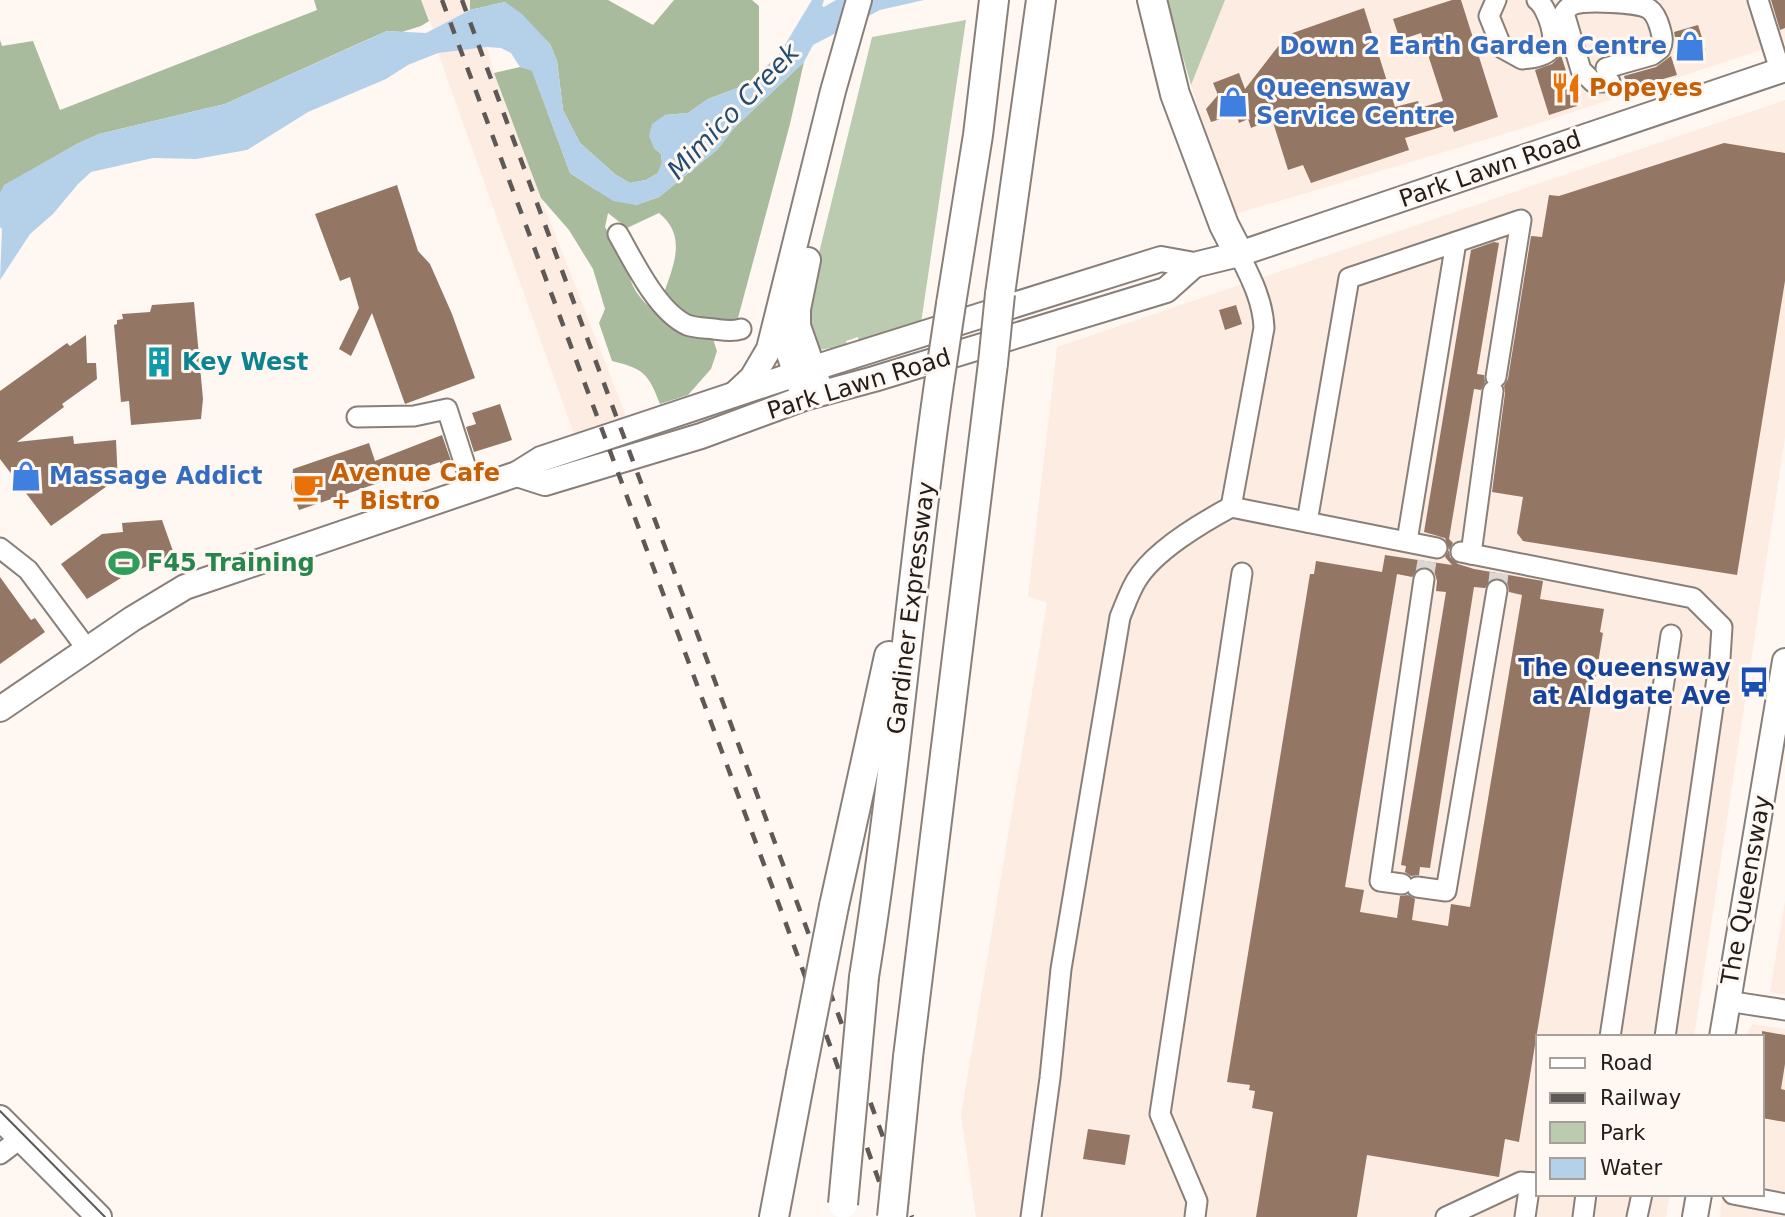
<svg xmlns="http://www.w3.org/2000/svg" width="1785" height="1217" viewBox="0 0 1785 1217" font-family="'DejaVu Sans',sans-serif">
<style>
.built{fill:#fdece1}
.green{fill:#bacbb0}
.forest{fill:#a9bb9d}
.water{fill:#b5d0e9}
.building{fill:#947664;fill-rule:evenodd}
.lines{fill:none;stroke-linecap:round;stroke-linejoin:round}
.minor-tunnel{stroke:#ded6d2;stroke-width:19;stroke-dasharray:19 10;stroke-linecap:butt}
.minor-casing{stroke:#887f79;stroke-width:23}
.major-casing{stroke:#887f79;stroke-width:28}
.highway-casing{stroke:#887f79;stroke-width:32}
.minor{stroke:#fff;stroke-width:19}
.major{stroke:#fff;stroke-width:24}
.highway{stroke:#fff;stroke-width:28}
.tram{stroke:#5e5956;stroke-width:2}
.rail{stroke:#5e5956;stroke-width:4.5;stroke-dasharray:12 12;stroke-linecap:butt}
.highway-bridge-casing{stroke:#887f79;stroke-width:32;stroke-linecap:butt}
.highway-bridge{stroke:#fff;stroke-width:28}
.labels{text-anchor:middle;dominant-baseline:central;stroke-width:6;stroke-linejoin:round;paint-order:stroke}
.shop-label{font-size:24px;font-weight:bold;fill:#366cbe;stroke:#fff7f2;text-anchor:start}
.food-label{font-size:24px;font-weight:bold;fill:#c56008;stroke:#fff7f2;text-anchor:start}
.street-label{font-size:24px;fill:#211d1b;stroke:#fff7f2}
.culture-label{font-size:24px;font-weight:bold;fill:#0d838f;stroke:#fff7f2;text-anchor:start}
.leisure-label{font-size:24px;font-weight:bold;fill:#27864d;stroke:#fff7f2;text-anchor:start}
.transit-label{font-size:24px;font-weight:bold;fill:#164399;stroke:#fff7f2;text-anchor:end}
.water-label{font-size:26px;font-style:italic;fill:#234d70;stroke:#fff7f2}
</style>
<rect width="100%" height="100%" fill="#fff7f2"/>
<g class="built">
<path d="M421,0H470V10L433,29Z"/>
<path d="M1225,0H1785V42L1521,129L1232,215L1191,85Z"/>
<path d="M487,47L494,73L541,198L626,416L574,434L438,53Z"/>
<path d="M1785,100V437L1694,1037H1538V1194H1670L1666,1217H976L961,1115L1047,603L1028,596L1057,347Z"/>
<path d="M1785,901V995L1770,992Z"/>
<path d="M1752,1024L1785,1029V1217H1720L1722,1194H1762V1037H1746Z"/>
</g>
<g class="green">
<path d="M1167,0H1225L1191,85L1167,2Z"/>
<path d="M966,20L921,323L859,342L858,337L846,341L847,346L817,350L805,310L872,37Z"/>
</g>
<g class="forest">
<path d="M314,0H421L429,21L421,26L402,32L387,31L362,42L225,104L99,134L77,144L5,185L0,193V40L2,46L33,41L60,110L317,10Z"/>
<path d="M470,0H608L653,25L674,0H752L759,6V71L748,84L708,99L688,113L665,115L654,148L661,154L662,163L658,173L646,180L630,183L616,175L580,143L563,110L557,61L550,44L505,2L470,10Z"/>
<path d="M804,62L790,124L738,318C709,328 683,316 664,293C674,264 687,236 659,213L627,228L608,213L605,227C612,239 620,252 626,265C628,272 630,280 633,286C647,314 684,332 713,339L717,351L711,369L688,395L660,404C648,373 644,369 612,361L599,323L605,309L593,269L569,230L541,198L494,73L520,67L532,70L570,173L596,190L636,205L659,197L718,149L734,128Z"/>
</g>
<path class="water" d="M812,0H824L822,6L824,7L836,0H924L880,10L813,45L804,62L734,128L718,149L659,197L636,205L613,201L570,173L532,71L520,67L511,53L501,48L487,47L438,53L408,65L386,79L308,112L247,150L196,159L153,158L91,172L78,184L53,214L30,234L0,280L2,229L0,227V193L4,185L77,144L99,134L225,104L387,31L426,33L470,10L505,2L522,14L550,44L557,61L563,110L580,143L616,175L630,183L646,180L658,173L662,163L661,154L654,148L649,136L652,124L665,115L688,113L708,99L748,84L780,53Z"/>
<g class="building">
<path d="M1452,0H1461L1498,117L1454,132L1451,124L1405,138L1409,150L1311,183L1303,165L1288,170L1272,119L1251,128L1248,119L1239,123L1236,114L1211,122L1206,109L1218,95L1213,83L1239,73L1245,89L1287,35L1364,8L1395,107L1418,101L1420,108L1443,101L1421,33L1400,40L1393,19Z"/>
<path d="M1771,0H1785V28L1780,30Z"/>
<path d="M1698,25L1706,50L1679,59L1674,32Z"/>
<path d="M1561,55L1577,106L1549,115L1535,70L1552,64Z"/>
<path d="M1671,56L1677,75L1628,89L1624,76L1656,67Z"/>
<path d="M1724,143L1785,153V281L1737,575L1523,541L1517,533L1523,497L1492,492L1505,393L1504,386L1508,379L1531,236L1542,237L1549,195L1559,196Z"/>
<path d="M397,185L418,251L430,264L452,314L475,378L405,404L372,313L351,356L339,349L359,308L350,277L340,281L315,214Z"/>
<path d="M1494,242L1499,243L1477,374L1484,375L1485,382L1481,390L1474,389L1449,539L1453,543L1449,550L1445,538L1424,532L1471,250Z"/>
<path d="M194,302L203,399L201,419L131,425L129,401L121,402L114,325L117,324V320L123,319L122,314L150,312L152,305Z"/>
<path d="M1236,305L1242,324L1225,330L1219,310Z"/>
<path d="M86,335L87,363H96L97,379L62,404L64,407L17,442L73,436L74,444L116,440L118,483L110,484L51,526L0,459V391L67,343L70,346Z"/>
<path d="M500,404L512,440L474,452L466,427L476,424L472,413Z"/>
<path d="M442,435L451,461L441,465L440,462L299,510L291,488L293,469L369,443L375,461Z"/>
<path d="M162,520L174,554L121,578L87,599L61,564L102,534L123,532L122,523Z"/>
<path d="M1449,550L1450,557L1458,564L1474,569L1543,581L1540,599L1604,609L1600,632L1603,633L1519,1142L1505,1139L1499,1177L1367,1155L1357,1217H1256L1273,1112L1252,1108L1255,1091L1249,1090L1250,1085L1227,1082L1310,574H1314L1316,561L1382,572L1385,555L1452,565L1445,557ZM1426,567L1435,574L1437,581L1436,591L1446,592L1401,865L1406,866L1405,872L1411,876L1419,875L1420,867L1430,868L1474,587L1485,588L1492,579L1500,578L1508,585L1509,592L1522,595L1470,907L1451,904L1448,926L1412,920L1415,899L1408,895L1400,896L1397,918L1360,912L1364,890L1345,887L1397,574L1412,577L1419,568Z"/>
<path d="M0,577L31,620L35,618L45,632L0,664Z"/>
<path d="M1762,1031L1785,1035V1064L1781,1089L1785,1090V1122L1762,1118Z"/>
<path d="M1088,1129L1130,1135L1125,1165L1083,1159Z"/>
</g>
<g class="lines">
<g class="minor-tunnel">
<path d="M1424,579L1427,561"/>
<path d="M1497,590L1499,573"/>
</g>
<g class="minor-casing">
<g id="minor">
<path d="M1496,0L1489,16L1502,48L1522,59C1531,58 1542,57 1549,51C1559,42 1547,7 1537,0"/>
<path d="M1758,0L1780,70"/>
<path d="M1606,68L1652,55L1660,49C1664,41 1662,36 1660,28C1658,21 1655,13 1649,9C1638,2 1584,0 1572,5C1567,8 1567,9 1564,13L1581,70L1593,82H1610"/>
<path d="M618,234C634,262 657,311 687,325C695,328 706,328 714,329C723,330 732,332 741,329"/>
<path d="M1456,242L1521,220L1496,377"/>
<path d="M357,417L414,416L447,409L473,490"/>
<path d="M1231,507L1264,328C1263,301 1251,278 1239,254"/>
<path d="M1307,522L1349,278L1456,242L1407,541"/>
<path d="M0,548L28,570L87,649"/>
<path d="M1461,552L1693,598L1722,627L1720,658L1665,1037"/>
<path d="M1471,554L1493,391"/>
<path d="M1402,884L1380,881L1424,579"/>
<path d="M1417,887L1446,891L1497,590"/>
<path d="M1727,1001L1785,1010"/>
<path d="M1610,1037L1671,635"/>
<path d="M0,1154L21,1138"/>
<path d="M1733,1194L1785,1204"/>
<path d="M1031,1217L1050,1078L1061,969L1120,617C1125,605 1129,593 1136,581C1153,552 1201,523 1231,507L1437,548"/>
<path d="M1195,1217L1197,1201L1160,1114L1242,573"/>
<path d="M1446,1217L1521,1182L1538,1183"/>
<path d="M1525,1217L1530,1183"/>
<path d="M1583,1217L1586,1194"/>
<path d="M1637,1217L1642,1194"/>
</g>
</g>
<g class="major-casing">
<g id="major">
<path d="M808,260L798,309V326L818,383"/>
<path d="M785,316L786,345L801,389"/>
<path d="M736,393L752,378L769,349L833,91L859,0"/>
<path d="M517,474L545,483L701,436L804,398L874,379L1166,290L1194,265"/>
<path d="M0,709L132,619L185,587L517,474L541,459L814,368L1161,259L1194,265L1239,254L1785,69"/>
<path d="M1722,1037L1785,661"/>
<path d="M0,1118L99,1217"/>
<path d="M1695,1217L1699,1194"/>
</g>
</g>
<g class="highway-casing">
<g id="highway">
<path d="M1152,0L1175,94L1224,225L1239,254"/>
<path d="M1000,294L1041,0"/>
<path d="M951,304L978,135L994,0"/>
<path d="M834,906L889,656"/>
<path d="M864,977C896,778 911,576 940,377"/>
<path d="M908,1057L993,363"/>
<path d="M774,1217L801,1074"/>
</g>
</g>
<use href="#minor" class="minor"/>
<use href="#major" class="major"/>
<use href="#highway" class="highway"/>
<path class="tram" d="M0,1111L105,1217"/>
<g class="rail">
<path d="M442,0L785,921L892,1217"/>
<path d="M462,0C611,406 765,810 912,1217"/>
</g>
<g class="highway-bridge-casing">
<g id="highway-bridge">
<path d="M993,363L1000,294"/>
<path d="M940,377L951,304"/>
<path d="M801,1074L834,906"/>
<path d="M843,1204L864,977"/>
<path d="M892,1217L908,1057"/>
</g>
</g>
<use href="#highway-bridge" class="highway-bridge"/>
</g>
<defs>
<g id="shop-bare" transform="scale(2.415)"><path d="M-5-2.5h2.3a2.7 3.5 0 0 1 5.4 0H5L5.5 6h-11ZM-1.5-2.5h3a1.5 2.3 0 0 0-3 0Z" fill="#3f7fe0" stroke="#fff7f2" stroke-width="2.5" paint-order="stroke"/></g>
<g id="restaurant-bare" transform="scale(2.415)"><path d="M-5-6h1v4h1v-4h1v4h1v-4h1v5L-1.5 .5V6h-2V.5L-5-1ZM5-6V6H3V1.5H1.5Q1.5-4 5-6Z" fill="#e8710a" stroke="#fff7f2" stroke-width="2.5" paint-order="stroke"/></g>
<g id="building-bare" transform="scale(2.415)"><path d="M-4-6H4V6H1V3H-1V6H-4ZM-2.5-4.3h1.7v1.8h-1.7ZM.8-4.3h1.7v1.8H.8ZM-2.5-1h1.7V.8h-1.7ZM.8-1h1.7V.8H.8Z" fill="#0f9aa8" stroke="#fff7f2" stroke-width="2.5" paint-order="stroke"/></g>
<g id="cafe-bare" transform="scale(2.415)"><path d="M-5.5-4.5H6V0H3Q3 3.5 0 3.5H-2.5Q-5.5 3.5-5.5 0ZM3-3.2v2h1.7v-2ZM-6 4.5H4V6H-6Z" fill="#e8710a" stroke="#fff7f2" stroke-width="2.5" paint-order="stroke"/></g>
<g id="stadium-bare" transform="scale(2.415)"><path d="M0-5a6.5 5 0 1 0 0 10a6.5 5 0 1 0 0-10ZM-3.5-1.8h7v3.6h-7Z" fill="#2e9e5b" stroke="#fff7f2" stroke-width="2.5" paint-order="stroke"/></g>
<g id="bus-bare" transform="scale(2.415)"><path d="M-5-6H5V4H4V6H2V4H-2V6H-4V4H-5ZM-3.5-4V0h7V-4ZM-3.5 1.2v1.5H-2V1.2ZM2 1.2v1.5H3.5V1.2Z" fill="#1a4fb4" stroke="#fff7f2" stroke-width="2.5" paint-order="stroke"/></g>
</defs>
<g fill-rule="evenodd">
<use href="#shop-bare" x="1690" y="46"/>
<use href="#restaurant-bare" x="1566" y="88"/>
<use href="#shop-bare" x="1233" y="102"/>
<use href="#building-bare" x="159" y="362"/>
<use href="#shop-bare" x="26" y="476"/>
<use href="#cafe-bare" x="308" y="487"/>
<use href="#stadium-bare" x="124" y="563"/>
<use href="#bus-bare" x="1754" y="682"/>
</g>
<g class="labels">
<g class="shop-label">
<text x="1667" y="46" text-anchor="end">Down 2 Earth Garden Centre</text>
<text x="1256" y="88">Queensway<tspan x="1256" dy="28">Service Centre</tspan></text>
<text x="49" y="476">Massage Addict</text>
</g>
<g class="food-label">
<text x="1589" y="88">Popeyes</text>
<text x="331" y="473">Avenue Cafe<tspan x="331" dy="28">+ Bistro</tspan></text>
</g>
<g class="street-label">
<text transform="translate(1490 169) rotate(-19)">Park Lawn Road</text>
<text transform="translate(859 384) rotate(-17)">Park Lawn Road</text>
<text transform="translate(911 608) rotate(-83)">Gardiner Expressway</text>
<text transform="translate(1746 890) rotate(-80)">The Queensway</text>
</g>
<g class="culture-label">
<text x="182" y="362">Key West</text>
</g>
<g class="leisure-label">
<text x="147" y="563">F45 Training</text>
</g>
<g class="transit-label">
<text x="1731" y="668">The Queensway<tspan x="1731" dy="28">at Aldgate Ave</tspan></text>
</g>
<g class="water-label">
<text transform="translate(733 111) rotate(-46)">Mimico Creek</text>
</g>
</g>
<rect x="1536" y="1035" width="228" height="161" fill="#fff7f2" stroke="#a6a09c" stroke-width="2"/>
<rect x="1550" y="1058" width="35" height="10" fill="#ffffff" stroke="#a6a09c" stroke-width="2"/>
<text x="1600" y="1070" font-size="21" fill="#211d1b">Road</text>
<rect x="1550" y="1093" width="35" height="10" fill="#5e5956" stroke="#a6a09c" stroke-width="2"/>
<text x="1600" y="1105" font-size="21" fill="#211d1b">Railway</text>
<rect x="1550" y="1122" width="35" height="21" fill="#bacbb0" stroke="#a6a09c" stroke-width="2"/>
<text x="1600" y="1140" font-size="21" fill="#211d1b">Park</text>
<rect x="1550" y="1158" width="35" height="21" fill="#b5d0e9" stroke="#a6a09c" stroke-width="2"/>
<text x="1600" y="1175" font-size="21" fill="#211d1b">Water</text>
</svg>
